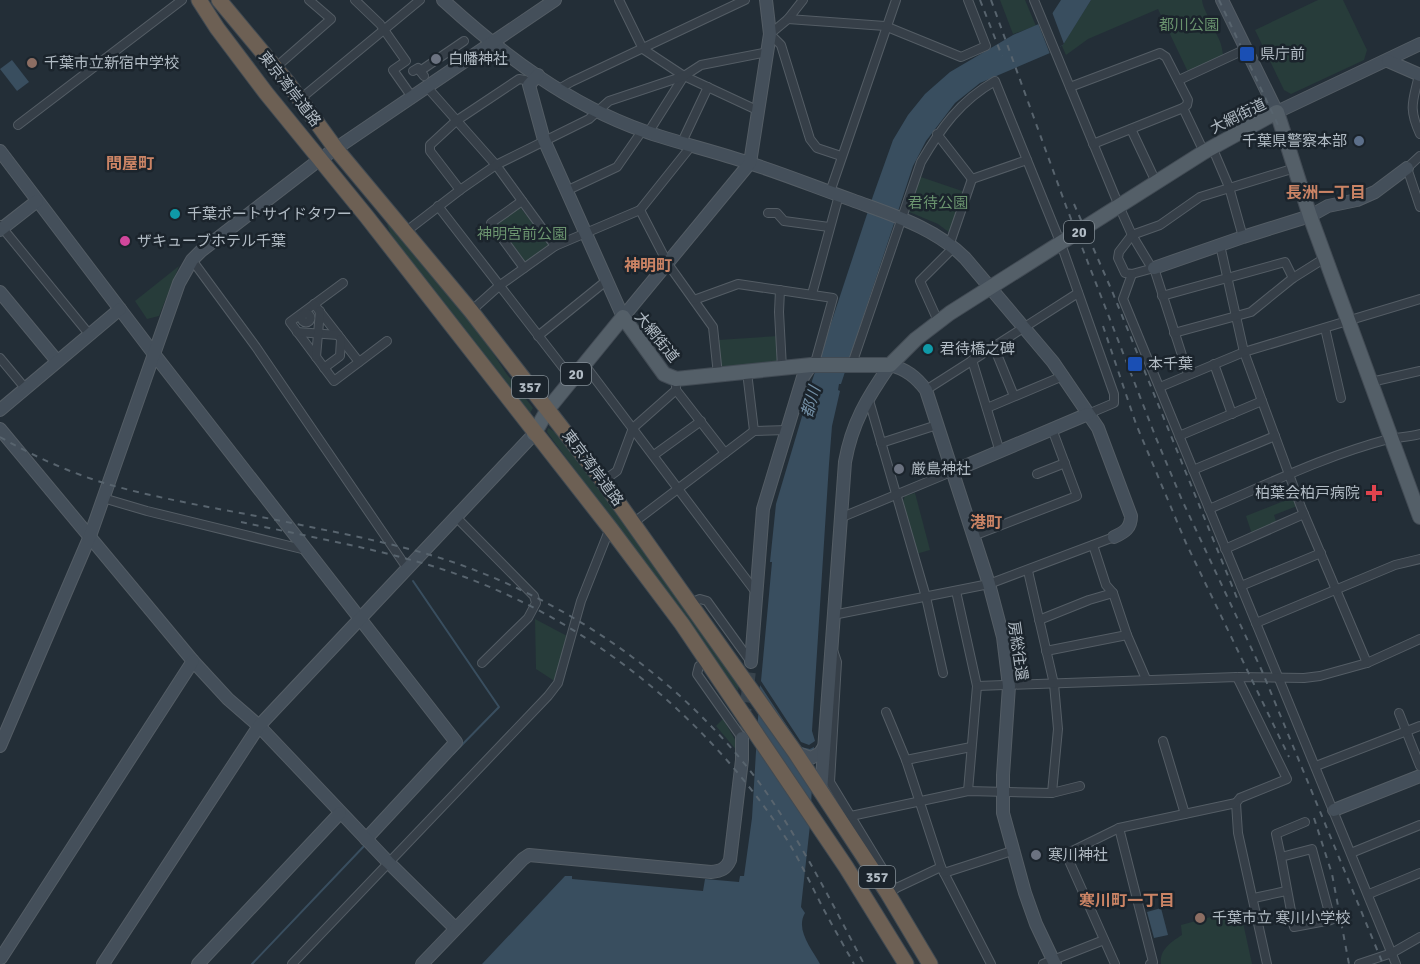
<svg xmlns="http://www.w3.org/2000/svg" width="1420" height="964" viewBox="0 0 1420 964" font-family="Signika,'Noto Sans JP',sans-serif">
<style>
.green{fill:#273c3a}
.water{fill:#394e5f}
.pier{fill:#232e37}
.lines{fill:none;stroke-linecap:round;stroke-linejoin:round}
.stream{stroke:#394e5f;stroke-width:2}
.secondary-tunnel{stroke:#38434c;stroke-width:12;stroke-dasharray:12 6;stroke-linecap:butt}
.street-casing{stroke:#545d65;stroke-width:10}
.secondary-casing{stroke:#545d65;stroke-width:14}
.primary-casing{stroke:#424b54;stroke-width:16}
.highway-casing{stroke:#414a52;stroke-width:17}
.street{stroke:#363f48;stroke-width:8}
.secondary{stroke:#444f5a;stroke-width:12}
.primary{stroke:#545f68;stroke-width:14}
.highway{stroke:#6d6054;stroke-width:15}
.rail{stroke:#58646e;stroke-width:2;stroke-dasharray:6 6;stroke-linecap:butt}
.transit-dot{fill:#1a4fb4;stroke:#1b242c;stroke-width:2}
.worship-dot{fill:#6b7280;stroke:#1b242c;stroke-width:2}
.education-dot{fill:#8d6e63;stroke:#1b242c;stroke-width:2}
.service-dot{fill:#5c6f8a;stroke:#1b242c;stroke-width:2}
.culture-dot{fill:#0f9aa8;stroke:#1b242c;stroke-width:2}
.hotel-dot{fill:#d1479c;stroke:#1b242c;stroke-width:2}
.health-dot{fill:#e0444e;stroke:#1b242c;stroke-width:2}
.labels{text-anchor:middle;dominant-baseline:central;stroke-width:5;stroke-linejoin:round;paint-order:stroke}
.shield{fill:#1b242c;stroke:#848e96;stroke-width:1.5}
.shield-label{font-size:14px;font-weight:bold;fill:#b1bbc4}
.park-label{font-size:15px;fill:#6a936e;stroke:#1b242c}
.poi-label{font-size:15px;fill:#b1bbc4;stroke:#1b242c;text-anchor:start}
.street-label{font-size:15px;fill:#b1bbc4;stroke:#1b242c}
.neighbourhood-label{font-size:16px;font-weight:bold;fill:#cb8465;stroke:#1b242c}
.water-label{font-size:16px;font-style:italic;fill:#738fa5;stroke:#1b242c}
</style>
<rect width="100%" height="100%" fill="#232e37"/>
<g class="green">
<path d="M1000,0H1025L1036,26L1013,34Z"/>
<path d="M1091,0H1202C1203,10 1210,16 1210,26C1218,34 1222,44 1223,55L1188,72L1158,9L1088,39L1066,55L1062,46Z"/>
<path d="M1318,0H1343L1367,50L1364,60L1291,94L1284,90L1255,30Z"/>
<path d="M918,176L965,192L950,233L938,224L907,211Z"/>
<path d="M519,206L548,242V248L527,263H523L496,226V222Z"/>
<path d="M386,221L482,336L506,373L533,408L530,413H527L392,238Z"/>
<path d="M179,266L159,316L147,319L135,301Z"/>
<path d="M778,336L779,364L725,368L721,366L718,340Z"/>
<path d="M548,428C566,434 624,521 638,542C672,589 705,636 739,684L738,691L547,432Z"/>
<path d="M915,493L930,550L916,554L902,503L905,496Z"/>
<path d="M1294,497L1297,506L1274,515L1277,524L1252,534L1246,516Z"/>
<path d="M535,619L567,636L556,682L536,669Z"/>
<path d="M723,719L737,743L738,752L716,726Z"/>
<path d="M1240,909L1252,964H1161C1159,950 1171,942 1182,935L1181,925Z"/>
</g>
<g class="water">
<path d="M1061,0H1091L1063,45L1050,53L980,83L955,103L926,141L913,166L841,384H839L838,390L840,391L832,426L829,464L812,731L815,741L809,745L801,742L761,681L772,562H770L776,504L811,386H812V381L873,196L893,140L908,115L925,94L950,72L1013,35L1048,20Z"/>
<path d="M12,60L29,82L17,91L0,69Z"/>
<path d="M760,685L801,747L810,749L814,747L810,825L801,907L805,913C795,930 812,949 820,964H482L565,876H572V879L703,891L705,879L739,882L740,876H744L752,818Z"/>
<path d="M1161,908L1168,935L1154,938L1147,912Z"/>
</g>
<path class="pier" d="M1052,12L1064,44L1050,54L1038,23Z"/>
<g class="lines">
<g class="stream">
<path d="M413,581L499,707L453,754"/>
<path d="M252,964L366,844"/>
</g>
<path class="secondary-tunnel" d="M742,738L751,662"/>
<g class="street-casing">
<g id="street">
<path d="M355,0L380,24L406,61L393,70L412,97"/>
<path d="M619,0L643,49L684,76L759,111"/>
<path d="M803,0L788,19L770,34L781,45L810,139L817,148L841,156"/>
<path d="M1034,0L1119,206L1132,235L1150,265L1154,268L1188,374"/>
<path d="M788,19L885,26L961,57L986,46L968,0"/>
<path d="M275,68L331,19L309,0"/>
<path d="M413,71L418,68L424,76"/>
<path d="M420,71L464,41"/>
<path d="M1419,75C1413,101 1408,108 1420,134"/>
<path d="M1179,80L1246,49"/>
<path d="M427,87L496,165L555,246"/>
<path d="M1070,87L1160,53L1166,57L1188,100L1187,105L1183,108L1093,144"/>
<path d="M559,89L571,82L745,0"/>
<path d="M299,100L420,0"/>
<path d="M1183,108L1204,152"/>
<path d="M18,125L182,0"/>
<path d="M1131,129L1156,182"/>
<path d="M648,133L684,76"/>
<path d="M937,134L972,179"/>
<path d="M682,142L708,87"/>
<path d="M1212,147L1229,187L1243,237"/>
<path d="M1420,156L1407,168L1420,207"/>
<path d="M460,190L430,151V145L456,121L519,79L525,80L529,85"/>
<path d="M566,191L617,167L642,131"/>
<path d="M830,192L896,0"/>
<path d="M522,201L491,223L524,268"/>
<path d="M438,206L572,379"/>
<path d="M640,210L668,264L713,327L718,375"/>
<path d="M768,213H777L784,221L829,227"/>
<path d="M0,225L89,334"/>
<path d="M404,233L460,190L496,165L589,119L609,101L684,76L701,65L768,52"/>
<path d="M950,243L972,179L1027,160"/>
<path d="M1220,245L1244,352L1301,507L1367,663"/>
<path d="M192,260L256,347L407,568"/>
<path d="M1154,268L1132,274L1125,273L1118,258L1119,252L1132,235L1160,225L1200,197L1295,168"/>
<path d="M1132,274L1123,299L1396,964"/>
<path d="M343,283L290,322L334,381L387,341"/>
<path d="M780,290L779,312L782,368"/>
<path d="M812,294L839,195"/>
<path d="M1162,296L1285,262L1293,278"/>
<path d="M694,300L738,284L833,298L816,359L811,365"/>
<path d="M314,304L359,362"/>
<path d="M471,311L499,286L555,246L640,210L692,145"/>
<circle cx="306" cy="318" r="4.5"/>
<path d="M938,321L920,281L954,247"/>
<path d="M1325,328L1341,398"/>
<path d="M297,332L338,335"/>
<path d="M1174,333L1251,312L1293,278L1325,258"/>
<path d="M538,336L606,281"/>
<path d="M994,347L1014,396"/>
<path d="M316,357L320,311"/>
<path d="M0,358L25,388"/>
<path d="M972,360L1000,452"/>
<path d="M584,364L755,591"/>
<path d="M852,364L921,162C941,128 960,101 995,81L1061,244L1114,394V403L1088,414"/>
<path d="M1214,364L1232,414"/>
<path d="M324,368L340,356L341,339"/>
<path d="M747,372L754,431"/>
<path d="M1371,382L1420,371"/>
<path d="M676,386V390L725,453"/>
<path d="M1160,387L1244,352L1420,299"/>
<path d="M926,390L1078,293"/>
<path d="M868,397L926,597L943,673"/>
<path d="M987,408L1063,376"/>
<path d="M1179,436L1262,401"/>
<path d="M881,443L937,425"/>
<path d="M654,455L701,421"/>
<path d="M1193,470L1275,436"/>
<path d="M1037,474L1065,463"/>
<path d="M603,481L617,471L633,428L676,390"/>
<path d="M103,498L147,511L306,550"/>
<path d="M1209,509C1268,484 1327,455 1389,439C1399,437 1410,437 1420,434"/>
<path d="M456,517L534,596L536,603L528,618L482,663"/>
<path d="M840,518L951,472"/>
<path d="M633,523L754,431L787,430"/>
<path d="M973,536L1077,496L1052,429"/>
<path d="M1093,545L1106,585L1113,593L1127,635L1146,679"/>
<path d="M1225,549L1304,514"/>
<path d="M1028,571L1054,684L1058,729L1052,793"/>
<path d="M1241,586L1321,553"/>
<path d="M956,591L977,686L968,791"/>
<path d="M690,603L700,599L707,601L751,662"/>
<path d="M833,615L989,584L1114,537"/>
<path d="M1039,620L1089,600L1113,593"/>
<path d="M1256,623L1395,565L1420,559"/>
<path d="M833,650L837,662L830,782L895,889"/>
<path d="M1046,651L1127,635"/>
<path d="M708,660L699,666L697,674L742,738"/>
<path d="M1237,677L1287,779L1240,798L1236,803L1238,833L1267,964"/>
<path d="M977,686L1237,677L1304,678L1320,676L1367,663L1420,639"/>
<path d="M886,712L906,760L941,867L991,964"/>
<path d="M1399,713L1420,766"/>
<path d="M1163,741L1185,814"/>
<path d="M906,760L971,747"/>
<path d="M1316,766L1420,726"/>
<path d="M851,816L968,791L1052,793L1080,786"/>
<path d="M1119,828L1153,962L1150,964"/>
<path d="M1312,849L1331,920L1294,927L1281,857Z"/>
<path d="M1351,853L1420,825"/>
<path d="M1281,857L1276,834L1305,822"/>
<path d="M944,873L1012,851"/>
<path d="M890,891L941,867"/>
<path d="M1369,894L1420,873"/>
<path d="M1254,898L1286,891"/>
<path d="M292,964L548,696L558,683L581,601L610,528"/>
<path d="M1043,964L1104,940"/>
<path d="M1115,964L1066,854L1119,828L1236,803"/>
<path d="M1359,964L1392,953L1420,937"/>
</g>
</g>
<g class="secondary-casing">
<g id="secondary">
<path d="M443,0C502,54 569,105 644,131C678,143 714,151 749,163C784,174 818,188 852,200C892,215 934,227 965,258L1053,362L1098,428L1131,516C1131,528 1125,532 1114,537"/>
<path d="M1222,0L1277,112L1420,44"/>
<path d="M1388,61L1420,75"/>
<path d="M538,75L529,85L544,140L623,317L750,163L770,34L766,0"/>
<path d="M0,151L154,354L456,742L366,839"/>
<path d="M0,230L37,201"/>
<path d="M1154,268L1243,237L1310,216L1328,206L1357,200L1375,192L1407,168"/>
<path d="M0,292L57,361"/>
<path d="M0,410L120,309"/>
<path d="M0,429L193,661L228,699L259,726L388,862L455,928"/>
<path d="M951,472L1088,414"/>
<path d="M751,662L763,509L803,377L811,365"/>
<path d="M0,746L90,536L179,283L192,260L201,251L319,160L555,0"/>
<path d="M795,752L811,758L820,753L824,747"/>
<path d="M821,792L845,462C852,423 867,398 890,365C906,369 916,377 926,390L989,584L1003,637L1009,686L1003,775V813L1025,893L1036,924L1055,964"/>
<path d="M1334,810L1420,776"/>
<path d="M1,958L193,661"/>
<path d="M103,964L259,726L534,434"/>
<path d="M198,964L340,813"/>
<path d="M422,964L523,859L529,855L711,872C721,871 726,869 730,860L742,760V738"/>
</g>
</g>
<g class="primary-casing">
<path id="primary" d="M534,434L548,409L623,317L664,374L676,379L811,365H890L916,339L950,313L1204,152L1277,112L1310,216L1420,517"/>
</g>
<g class="highway-casing">
<g id="highway">
<path d="M199,0L217,28L266,93L367,217L610,528L682,624L846,867L906,964"/>
<path d="M219,0L288,83L336,149L471,311L603,481L795,752L887,892L930,964"/>
</g>
</g>
<use href="#street" class="street"/>
<use href="#secondary" class="secondary"/>
<use href="#primary" class="primary"/>
<use href="#highway" class="highway"/>
<g class="rail">
<path d="M980,0L1002,56"/>
<path d="M991,0L1066,206L1156,438L1182,500L1262,671L1383,964"/>
<path d="M1219,0L1279,127"/>
<path d="M1074,204L1112,291L1237,598"/>
<path d="M1103,326L1136,424L1186,543L1289,757"/>
<path d="M0,437C37,458 77,476 118,487C178,503 240,512 301,525C359,537 417,548 472,569C587,613 694,691 766,792C804,847 833,905 864,964"/>
<path d="M241,522C301,535 363,546 422,563C569,605 698,706 782,832C798,856 810,883 823,908C833,927 844,946 854,964"/>
<path d="M1314,818L1332,874L1349,964"/>
</g>
</g>
<g class="transit-dot">
<rect x="1239" y="46" width="16" height="16" rx="3"/>
<rect x="1127" y="356" width="16" height="16" rx="3"/>
</g>
<g class="worship-dot">
<circle cx="436" cy="59" r="6"/>
<circle cx="899" cy="469" r="6"/>
<circle cx="1036" cy="855" r="6"/>
</g>
<g class="education-dot">
<circle cx="32" cy="63" r="6"/>
<circle cx="1200" cy="918" r="6"/>
</g>
<circle class="service-dot" cx="1359" cy="141" r="6"/>
<g class="culture-dot">
<circle cx="175" cy="214" r="6"/>
<circle cx="928" cy="349" r="6"/>
</g>
<circle class="hotel-dot" cx="125" cy="241" r="6"/>
<path class="health-dot" d="M1371 484h6v6h6v6h-6v6h-6v-6h-6v-6h6z"/>
<g class="labels">
<g class="shield">
<rect x="1064" y="221" width="30" height="22" rx="4.5"/>
<rect x="561" y="363" width="30" height="22" rx="4.5"/>
<rect x="512" y="376" width="36" height="22" rx="4.5"/>
<rect x="859" y="866" width="36" height="22" rx="4.5"/>
</g>
<g class="shield-label">
<text x="1079" y="232">20</text>
<text x="576" y="374">20</text>
<text x="530" y="387">357</text>
<text x="877" y="877">357</text>
</g>
<g class="park-label">
<text x="1189" y="25">都川公園</text>
<text x="938" y="203">君待公園</text>
<text x="522" y="234">神明宮前公園</text>
</g>
<g class="poi-label">
<text x="1260" y="54">県庁前</text>
<text x="448" y="59">白幡神社</text>
<text x="44" y="63">千葉市立新宿中学校</text>
<text x="1347" y="141" text-anchor="end">千葉県警察本部</text>
<text x="187" y="214">千葉ポートサイドタワー</text>
<text x="137" y="241">ザキューブホテル千葉</text>
<text x="940" y="349">君待橋之碑</text>
<text x="1148" y="364">本千葉</text>
<text x="911" y="469">厳島神社</text>
<text x="1360" y="493" text-anchor="end">柏葉会柏戸病院</text>
<text x="1048" y="855">寒川神社</text>
<text x="1212" y="918">千葉市立 寒川小学校</text>
</g>
<g class="street-label">
<text transform="translate(290 89) rotate(52)">東京湾岸道路</text>
<text transform="translate(1238 116) rotate(-26)">大網街道</text>
<text transform="translate(657 337) rotate(51)">大網街道</text>
<text transform="translate(593 468) rotate(53)">東京湾岸道路</text>
<text transform="translate(1018 651) rotate(82)">房総往還</text>
</g>
<g class="neighbourhood-label">
<text x="130" y="164">問屋町</text>
<text x="1326" y="193">長洲一丁目</text>
<text x="648" y="266">神明町</text>
<text x="986" y="523">港町</text>
<text x="1127" y="901">寒川町一丁目</text>
</g>
<g class="water-label">
<text transform="translate(811 402) rotate(-74)">都川</text>
</g>
</g>
</svg>
